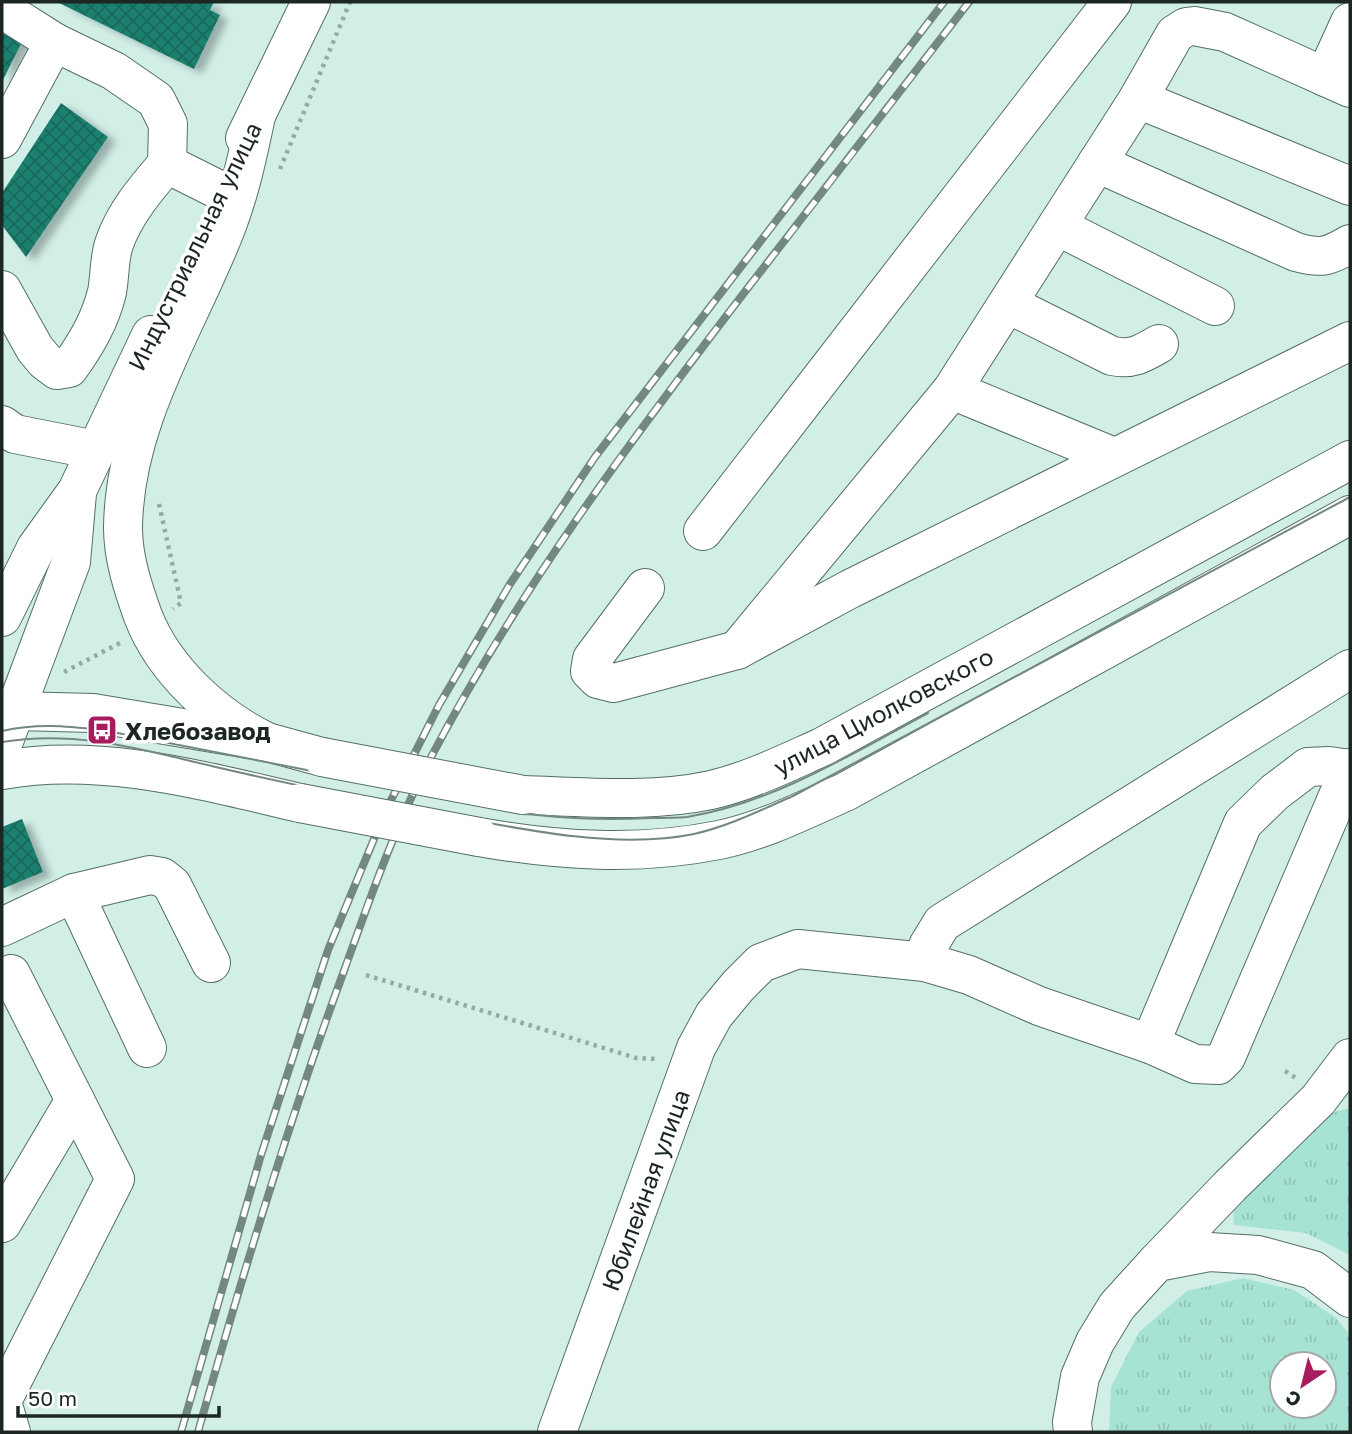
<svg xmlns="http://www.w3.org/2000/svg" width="1352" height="1434" viewBox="0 0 1352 1434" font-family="'Golos Text',sans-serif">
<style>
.grass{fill:url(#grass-tufts);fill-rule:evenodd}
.building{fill:url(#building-cross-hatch);filter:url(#shadow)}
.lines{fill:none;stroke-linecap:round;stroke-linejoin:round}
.minor-casing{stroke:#546e67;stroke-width:40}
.major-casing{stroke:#546e67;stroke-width:40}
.path{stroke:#94aba5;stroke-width:4.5;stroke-dasharray:3.5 5;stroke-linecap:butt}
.minor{stroke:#fff;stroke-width:38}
.major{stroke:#fff;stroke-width:38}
.tram{stroke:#748883;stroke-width:2}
.rail-casing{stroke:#748883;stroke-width:8}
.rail{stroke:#fff;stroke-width:5;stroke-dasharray:16;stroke-linecap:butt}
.major-bridge-casing{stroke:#546e67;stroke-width:40;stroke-linecap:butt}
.major-bridge{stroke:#fff;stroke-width:38}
.labels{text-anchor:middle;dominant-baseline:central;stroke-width:7;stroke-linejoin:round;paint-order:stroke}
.street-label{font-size:24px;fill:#1c2724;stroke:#fff}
.poi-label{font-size:24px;font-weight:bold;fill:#1c2724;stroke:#fff;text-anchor:start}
</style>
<defs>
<pattern id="grass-tufts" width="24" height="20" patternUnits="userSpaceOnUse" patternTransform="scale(1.75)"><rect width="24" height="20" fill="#a7e3d4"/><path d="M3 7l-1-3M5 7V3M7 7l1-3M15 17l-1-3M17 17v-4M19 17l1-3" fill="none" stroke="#8fc3b6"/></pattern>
<pattern id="building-cross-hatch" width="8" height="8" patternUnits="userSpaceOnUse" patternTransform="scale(1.75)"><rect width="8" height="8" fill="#1d806f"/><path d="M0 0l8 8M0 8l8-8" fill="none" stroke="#19695b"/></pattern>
<filter id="shadow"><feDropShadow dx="8" dy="4.5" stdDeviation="3.5" flood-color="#0004"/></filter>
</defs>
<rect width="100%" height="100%" fill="#d1efe7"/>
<g class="grass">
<path d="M1350,1108V1255L1306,1233L1234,1225L1233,1208L1334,1112Z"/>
<path d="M1243,1278L1294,1290L1335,1317L1350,1335V1432H1109L1111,1387L1139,1332L1187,1291ZM1282,1364H1324V1406H1282Z"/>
</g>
<g class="building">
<path d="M57,2H214L210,10L220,15L194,69Z"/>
<path d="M2,16L28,30L2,82Z"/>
<path d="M61,103L108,137L26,257L2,225V193Z"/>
<path d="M22,819L43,872L2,889V827Z"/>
</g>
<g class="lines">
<g class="minor-casing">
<g id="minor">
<path d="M2,9L54,42L114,71L156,100L168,124L167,164"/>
<path d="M1325,77L1350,22"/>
<path d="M1138,99L1350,186"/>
<path d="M2,139L54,42"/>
<path d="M1097,163L1296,252C1321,259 1328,257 1350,244"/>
<path d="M1057,226L1215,306"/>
<path d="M2,290L35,349L45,361L57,370L69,368C86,344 100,321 107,292C110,276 109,259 114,244C124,214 147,187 167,164L219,190"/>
<path d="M1008,304L1112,356C1132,360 1142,354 1159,344"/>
<path d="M952,390L1114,457"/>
<path d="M2,425L15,434L96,450"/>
<path d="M703,531L1112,2"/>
<path d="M645,588L592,659L590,671L598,679L614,683L737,650L850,589L1350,341"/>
<path d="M737,650L952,390L1138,99L1175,34L1186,27L1194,26L1225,32L1350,88"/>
<path d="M74,893L150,875L162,877L172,885L211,963"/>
<path d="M2,927L74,893L147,1048"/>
<path d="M925,962L928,946L942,923L1350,669"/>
<path d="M1150,1044L1243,823L1275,792L1308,767L1329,766L1349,769"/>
<path d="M2,1223L75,1100"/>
<path d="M2,1401L115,1179L11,974"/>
<path d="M2,1402L11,1432"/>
<path d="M557,1432L696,1048L714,1015L738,986L761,963L798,949L925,962L969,975L1039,1006L1150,1044L1195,1064L1218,1065L1226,1057L1350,768"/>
</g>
</g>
<g class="major-casing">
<g id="major">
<path d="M256,116C248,154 240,192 226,228C188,326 124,419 123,528C123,558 133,588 143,616C164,670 215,717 267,742"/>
<path d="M245,138L311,2"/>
<path d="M2,617L36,548L77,491L151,335"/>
<path d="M2,714L16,711L93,713L267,742L322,757"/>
<path d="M2,746L71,562L77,493"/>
<path d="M2,770C101,752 204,781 300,803"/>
<path d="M523,795C585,797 651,803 711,790C750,781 786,763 822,747L1350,460"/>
<path d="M479,837C559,851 639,856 719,840C763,831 804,810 845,792L1350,515"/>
<path d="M1157,1262L1230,1186L1318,1100L1350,1058"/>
<path d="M1073,1432L1072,1422L1080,1377L1095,1342L1117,1306L1157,1262L1209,1252L1258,1255L1313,1270L1350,1298"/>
</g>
</g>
<g class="path">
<path d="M280,169L350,2"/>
<path d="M159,504L181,603L173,609"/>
<path d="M64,672L122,642"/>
<path d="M366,975L636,1058L658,1059"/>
<path d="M1285,1071L1296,1078"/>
</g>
<use href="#minor" class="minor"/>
<use href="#major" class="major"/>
<g class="tram">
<path d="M2,731C38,723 65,726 102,730L537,815C575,819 612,820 650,818C662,818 675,818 687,817C773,803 853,753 928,713"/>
<path d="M2,742C78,729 147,751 220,768C294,785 368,800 443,814C519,829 617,850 694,834C729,826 761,810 793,796L1350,497"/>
</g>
<g class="rail-casing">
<g id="rail">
<path d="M181,1432L261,1155L328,950L386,810L439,705L510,584L595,457L944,2"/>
<path d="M198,1432C242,1276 289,1120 345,968C370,898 395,827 429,761C517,592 631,440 747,289C821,194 895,98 969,2"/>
</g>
</g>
<use href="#rail" class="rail"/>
<g class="major-bridge-casing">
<g id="major-bridge">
<path d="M322,757L523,795"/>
<path d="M300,803L479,837"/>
</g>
</g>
<use href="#major-bridge" class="major-bridge"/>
</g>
<defs>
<g id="bus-square" transform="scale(1.575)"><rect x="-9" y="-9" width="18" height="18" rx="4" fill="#a71b5f" stroke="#fff"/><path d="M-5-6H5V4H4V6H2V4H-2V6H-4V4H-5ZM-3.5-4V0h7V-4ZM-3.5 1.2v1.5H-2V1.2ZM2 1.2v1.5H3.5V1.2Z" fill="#fff"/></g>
</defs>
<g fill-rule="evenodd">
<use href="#bus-square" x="102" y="730"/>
</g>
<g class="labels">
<g class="street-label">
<text transform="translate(194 246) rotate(-64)">Индустриальная улица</text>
<text transform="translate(883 711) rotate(-28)">улица Циолковского</text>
<text transform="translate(645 1190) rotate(-70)">Юбилейная улица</text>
</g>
<g class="poi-label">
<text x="125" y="730">Хлебозавод</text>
</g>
</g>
<rect width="1352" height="1434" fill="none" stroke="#1c2724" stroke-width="7"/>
<g transform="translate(1303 1385) rotate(215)"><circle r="33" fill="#ffffff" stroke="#a4a9a7" stroke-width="2"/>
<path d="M0-5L12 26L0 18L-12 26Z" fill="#a71b5f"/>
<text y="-10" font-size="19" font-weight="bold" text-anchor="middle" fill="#1c2724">С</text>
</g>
<path d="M18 1406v10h201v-10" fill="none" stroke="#1c2724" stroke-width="3.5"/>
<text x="28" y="1406" font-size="21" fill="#1c2724" stroke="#ffffff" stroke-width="5" paint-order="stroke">50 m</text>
</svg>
